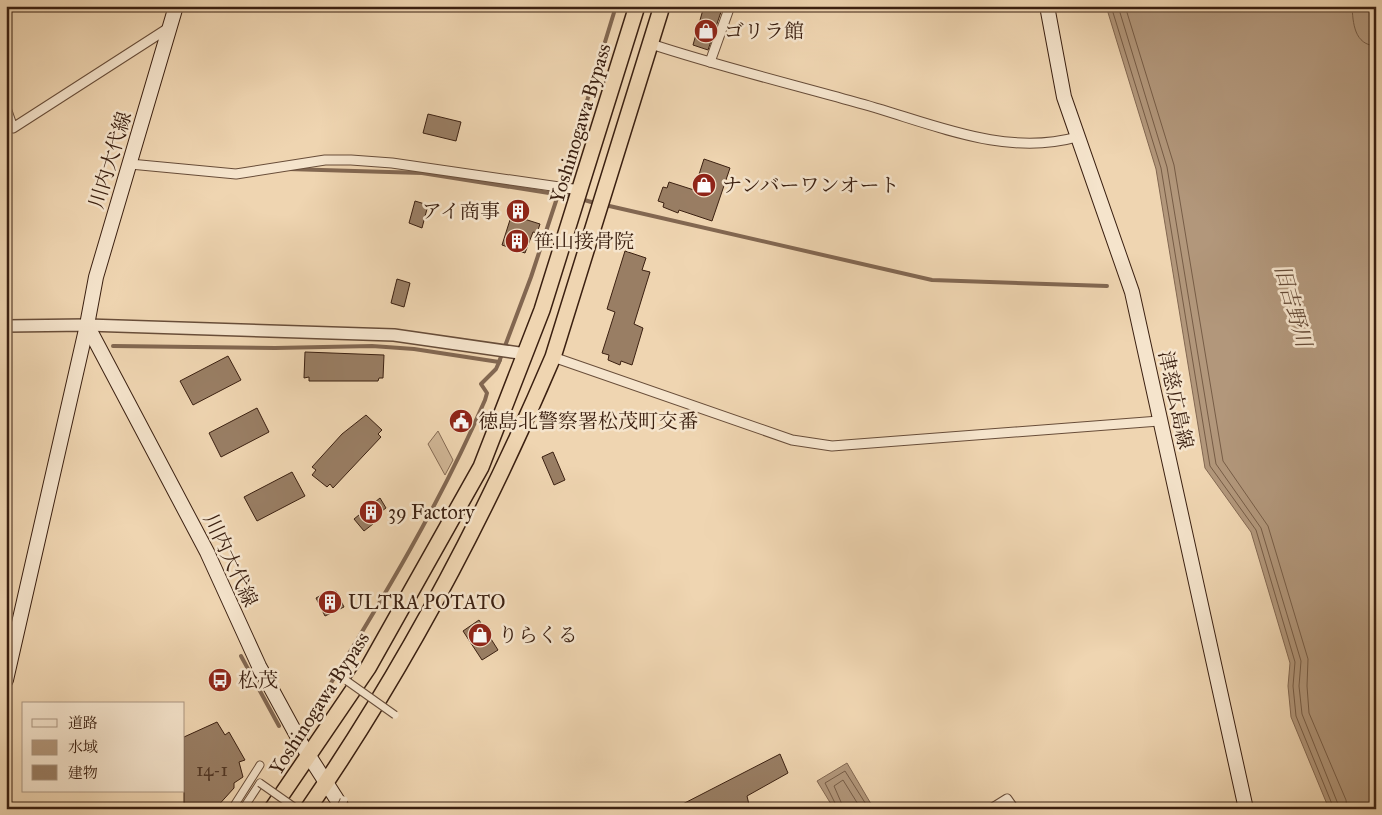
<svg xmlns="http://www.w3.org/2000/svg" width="1382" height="815" viewBox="0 0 1382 815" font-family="'IM FELL Great Primer','Noto Serif JP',serif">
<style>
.green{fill:#d0b696;stroke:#866b54}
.water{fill:#b2977b;stroke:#826751}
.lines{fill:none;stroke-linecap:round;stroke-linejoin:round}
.shore{stroke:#765c46;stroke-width:1}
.stream{stroke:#826751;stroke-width:4}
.building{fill:#997e64;stroke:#3b2011}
.pedestrian-casing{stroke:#684d39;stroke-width:9}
.minor-casing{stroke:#684d39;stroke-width:11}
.tertiary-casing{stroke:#684d39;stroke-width:14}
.secondary-casing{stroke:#3b2011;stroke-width:16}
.trunk-casing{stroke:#3b2011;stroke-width:18}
.pedestrian{stroke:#f5e4cc;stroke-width:7}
.minor{stroke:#f5e4cc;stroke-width:9}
.tertiary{stroke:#f5e4cc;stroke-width:11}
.secondary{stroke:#f5e4cc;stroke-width:14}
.trunk{stroke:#efd5b1;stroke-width:15}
.pedestrian-bridge-casing{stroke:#684d39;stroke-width:9;stroke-linecap:butt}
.pedestrian-bridge{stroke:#f5e4cc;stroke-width:7}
.labels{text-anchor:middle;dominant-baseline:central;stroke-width:5;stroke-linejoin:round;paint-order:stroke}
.number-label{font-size:18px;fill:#523826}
.poi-label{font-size:20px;fill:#3b2011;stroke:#f5e4cc;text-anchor:start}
.street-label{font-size:20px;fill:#3b2011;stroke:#f5e4cc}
.water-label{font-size:21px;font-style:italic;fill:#654a36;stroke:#f5e4cc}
</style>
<rect width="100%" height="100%" fill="#efd5b1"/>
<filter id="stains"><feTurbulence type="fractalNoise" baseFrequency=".004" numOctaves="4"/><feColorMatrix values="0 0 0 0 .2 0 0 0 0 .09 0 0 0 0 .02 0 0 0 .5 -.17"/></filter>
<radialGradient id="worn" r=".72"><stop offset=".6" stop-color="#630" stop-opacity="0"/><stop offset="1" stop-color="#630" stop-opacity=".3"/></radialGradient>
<path class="green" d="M438,431L453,460L445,475L428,444Z"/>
<g class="water">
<path d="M1106,6H1371L1376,45V809H1329L1291,717L1288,686L1290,663L1251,532L1205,468L1156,169Z"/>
<path d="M847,763L874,809H834L817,781Z"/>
</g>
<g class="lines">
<g class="shore">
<path d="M1111,6L1161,168L1210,466L1256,530L1295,662L1293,686L1296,716L1334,809"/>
<path d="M1118,6L1167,167L1216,464L1261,528L1301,661L1299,686L1302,714L1340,809"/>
<path d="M1125,6L1174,165L1223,461L1268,526L1308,659L1307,686L1309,713L1346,800L1347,809"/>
<path d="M1352,6C1353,23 1354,45 1376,46"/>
<path d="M838,809L825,783L845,771L869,809"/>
<path d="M844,809L834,786L843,780L861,809"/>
</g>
<g class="stream">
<path d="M288,169L422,173L574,197"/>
<path d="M561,186L616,6"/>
<path d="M581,199L598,204"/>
<path d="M605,205L932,280L1107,286"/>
<path d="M113,346L275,348L372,346L414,349L499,362L531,277L559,192"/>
<path d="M241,656L279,726"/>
<path d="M323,696C382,600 440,504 485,400L487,393L481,384L496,369L500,360"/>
</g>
</g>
<g class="building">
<path d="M704,6H723L708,50L693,45Z"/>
<path d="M428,114L461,122L456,141L423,133Z"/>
<path d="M704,159L730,168L712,221L679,210L678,213L663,207L664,203L658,201L663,187L667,188L669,182L694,190Z"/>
<path d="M415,201L428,205L422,228L409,223Z"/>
<path d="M516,201L525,204L521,218L540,224L537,233L533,232L525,253L502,245Z"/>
<path d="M625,251L646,258L642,270L650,272L634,324L643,328L632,365L621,361L620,365L608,360L609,355L602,353L615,312L607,309Z"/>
<path d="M397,279L410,283L404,307L391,303Z"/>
<path d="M305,352L384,355L383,378H379L378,381H309V377L304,378Z"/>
<path d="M228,356L241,380L193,405L180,381Z"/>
<path d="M257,408L269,432L221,457L209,433Z"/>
<path d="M460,410L471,417L469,426L464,429L457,426L453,420V416Z"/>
<path d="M366,415L382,430L378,434L381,437L333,488L330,484L327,487L312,475L316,470L312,467L342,434Z"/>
<path d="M553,452L565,480L554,485L542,457Z"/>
<path d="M292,472L305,496L257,521L244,497Z"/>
<path d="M380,498L386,508L375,516L378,520L364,531L354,519Z"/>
<path d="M329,591L331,594L336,591L344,607L325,616L316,598Z"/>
<path d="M479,620L498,650L482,660L463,631Z"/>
<path d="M217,722L225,735L229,732L245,760L239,762L243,777L234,783V788L215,809H186L184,804V737Z"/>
<path d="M780,754L788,773L747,796L750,809H673Z"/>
</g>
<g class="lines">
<g class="pedestrian-casing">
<g id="pedestrian">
<path d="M232,809L260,765"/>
<path d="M243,809L260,783"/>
</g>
</g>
<g class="minor-casing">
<g id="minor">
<path d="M651,44C718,66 787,83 855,102C927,121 1002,158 1077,137"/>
<path d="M710,62L730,6"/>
<path d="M6,108L13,128L170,27"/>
<path d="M130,164L236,174L325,160H351L392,163L580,190"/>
<path d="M553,357L792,440L832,446L1159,421"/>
<path d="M991,809L1007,799L1014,809"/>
</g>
</g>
<g class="tertiary-casing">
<path id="tertiary" d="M6,326L87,325L394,335L526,354"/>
</g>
<g class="secondary-casing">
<g id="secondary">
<path d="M1047,6L1064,97L1132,292L1246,809"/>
<path d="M87,325L207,552L259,666L302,745L343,809"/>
<path d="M6,680L87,325L96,277L176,6"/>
</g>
</g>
<g class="trunk-casing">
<g id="trunk">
<path d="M272,809L368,668L481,467L542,310L637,6"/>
<path d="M308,809C407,665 485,517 553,357L662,6"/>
</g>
</g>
<use href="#pedestrian" class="pedestrian"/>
<use href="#minor" class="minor"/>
<use href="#tertiary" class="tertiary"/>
<use href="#secondary" class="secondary"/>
<use href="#trunk" class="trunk"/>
<g class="pedestrian-bridge-casing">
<g id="pedestrian-bridge">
<path d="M347,681L395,715"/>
<path d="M260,783L297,809"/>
<path d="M340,809L344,800"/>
</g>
</g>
<use href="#pedestrian-bridge" class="pedestrian-bridge"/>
</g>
<defs>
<g id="shop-disc" transform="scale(1.25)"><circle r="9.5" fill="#8f2418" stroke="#f5e4cc"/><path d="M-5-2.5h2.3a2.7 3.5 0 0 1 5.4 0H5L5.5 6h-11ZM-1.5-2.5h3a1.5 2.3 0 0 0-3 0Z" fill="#fff"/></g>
<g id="building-disc" transform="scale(1.25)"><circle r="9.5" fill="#8f2418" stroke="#f5e4cc"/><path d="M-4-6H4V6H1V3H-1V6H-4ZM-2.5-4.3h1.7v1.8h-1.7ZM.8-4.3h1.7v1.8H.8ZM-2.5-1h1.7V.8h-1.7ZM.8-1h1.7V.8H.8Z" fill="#fff"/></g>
<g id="civic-disc" transform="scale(1.25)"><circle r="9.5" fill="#8f2418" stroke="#f5e4cc"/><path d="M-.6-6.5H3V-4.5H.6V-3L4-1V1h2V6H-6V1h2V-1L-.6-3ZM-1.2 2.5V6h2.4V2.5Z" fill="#fff"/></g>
<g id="bus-disc" transform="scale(1.25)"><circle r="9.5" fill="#8f2418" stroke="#f5e4cc"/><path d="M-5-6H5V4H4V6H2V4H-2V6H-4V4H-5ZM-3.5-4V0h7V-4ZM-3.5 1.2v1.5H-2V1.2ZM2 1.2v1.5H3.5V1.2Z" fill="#fff"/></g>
</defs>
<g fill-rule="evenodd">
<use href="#shop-disc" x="706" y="31"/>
<use href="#shop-disc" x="704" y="185"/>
<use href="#building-disc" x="518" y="211"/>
<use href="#building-disc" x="517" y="241"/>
<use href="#civic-disc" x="461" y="421"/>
<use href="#building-disc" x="371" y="512"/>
<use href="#building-disc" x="330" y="602"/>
<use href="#shop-disc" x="480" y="635"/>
<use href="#bus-disc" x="220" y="680"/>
</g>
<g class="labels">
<g class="number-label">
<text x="212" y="770">14-1</text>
</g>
<g class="poi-label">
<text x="724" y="31">ゴリラ館</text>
<text x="722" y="185">ナンバーワンオート</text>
<text x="500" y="211" text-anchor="end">アイ商事</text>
<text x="534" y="241">笹山接骨院</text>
<text x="478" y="421">徳島北警察署松茂町交番</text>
<text x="388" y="512">39 Factory</text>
<text x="348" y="602">ULTRA POTATO</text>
<text x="498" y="635">りらくる</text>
<text x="238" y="680">松茂</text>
</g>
<g class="street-label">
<text transform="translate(580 123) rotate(-73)">Yoshinogawa Bypass</text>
<text transform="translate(110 160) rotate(-73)">川内大代線</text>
<text transform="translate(1176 400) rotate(78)">津慈広島線</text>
<text transform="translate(231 560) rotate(65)">川内大代線</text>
<text transform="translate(319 703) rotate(-57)">Yoshinogawa Bypass</text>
</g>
<g class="water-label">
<text transform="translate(1293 306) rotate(74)">旧吉野川</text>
</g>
</g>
<rect width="1382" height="815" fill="none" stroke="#efd5b1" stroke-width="25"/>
<rect x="8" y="8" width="1367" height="800" fill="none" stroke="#3b2011" stroke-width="2.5"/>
<rect x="12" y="12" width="1357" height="790" fill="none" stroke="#3b2011"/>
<rect x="22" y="702" width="162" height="90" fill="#f5e4cc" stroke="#ab9681"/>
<rect x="32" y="719" width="25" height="8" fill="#f5e4cc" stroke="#ab9681"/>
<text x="68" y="728" font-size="15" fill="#3b2011">道路</text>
<rect x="32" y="740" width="25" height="15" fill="#b2977b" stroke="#ab9681"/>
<text x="68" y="752" font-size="15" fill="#3b2011">水域</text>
<rect x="32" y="765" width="25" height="15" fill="#997e64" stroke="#ab9681"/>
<text x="68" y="778" font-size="15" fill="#3b2011">建物</text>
<rect width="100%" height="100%" filter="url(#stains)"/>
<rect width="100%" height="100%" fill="url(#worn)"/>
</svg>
